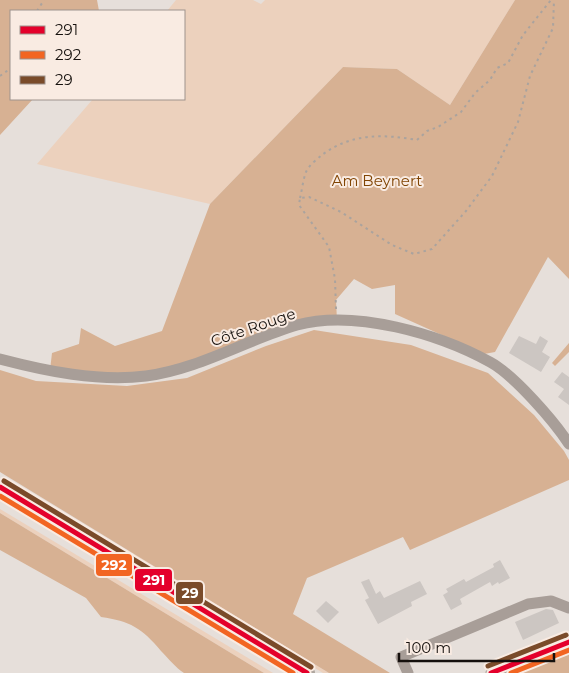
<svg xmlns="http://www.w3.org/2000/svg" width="569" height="673" viewBox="0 0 569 673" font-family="Montserrat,sans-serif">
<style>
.green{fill:#ecd1bd}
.forest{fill:#d7b193}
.building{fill:#ccc6c2}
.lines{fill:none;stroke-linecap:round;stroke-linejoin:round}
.path{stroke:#aaa39e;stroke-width:2;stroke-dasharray:2.5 4;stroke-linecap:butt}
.minor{stroke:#a89e98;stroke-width:11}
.highway{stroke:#afa69f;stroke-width:16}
.bus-1-casing{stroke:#f9ebe2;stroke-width:9}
.bus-2-casing{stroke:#f9ebe2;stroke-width:9}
.bus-3-casing{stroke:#f9ebe2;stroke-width:9}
.bus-1{stroke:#e4002b;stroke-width:5}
.bus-2{stroke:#f26522;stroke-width:5}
.bus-3{stroke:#7a4b2a;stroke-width:5}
.labels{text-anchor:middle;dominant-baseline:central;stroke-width:4;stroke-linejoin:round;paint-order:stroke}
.park-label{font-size:15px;fill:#804403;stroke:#f9ebe2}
.street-label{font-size:15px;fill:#15100d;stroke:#f9ebe2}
.line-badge{stroke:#f9ebe2;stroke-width:2}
.badge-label{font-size:14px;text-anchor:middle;font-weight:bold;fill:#fff}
</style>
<rect width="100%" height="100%" fill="#e6dfda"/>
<g class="green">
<path d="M176,0H253L261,4L265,0H515L450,105L397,69L343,67L210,204L37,164L93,99H184V11H167Z"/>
<path d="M0,509L273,673H264L0,513Z"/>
<path d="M134,554L329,673H323L133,557Z"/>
</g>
<g class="forest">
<path d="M0,0H97L99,11H11V99H33L0,135Z"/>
<path d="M515,0H569V279L548,257L495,352L484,354L395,314V285L372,289L354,279L336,300L337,321L299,324L145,376L50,370L52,353L79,344L81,328L115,346L162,331L210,204L343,67L397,69L450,105Z"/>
<path d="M314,330L411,345L488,373L534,415L564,451L569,460V480L410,550L403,537L307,578L293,614L390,673H329L0,472V370L36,381L127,386L187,378L266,346Z"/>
<path d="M569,343V352L555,366L552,363Z"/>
<path d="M0,513L264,673H184C175,667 169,659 161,651C142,628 130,621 101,617L86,598L0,550Z"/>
<path d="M569,652V673H520Z"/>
</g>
<g class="building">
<path d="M519,336L536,344L540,336L548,341L542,352L550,357L541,372L509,353Z"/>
<path d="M562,372L569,377V405L558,397L564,389L554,382Z"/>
<path d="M500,560L510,578L499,584L498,582L492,586L490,582L460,599L462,604L451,610L443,595L448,592L446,589L464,579L466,582L494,567L493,564Z"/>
<path d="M369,579L376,594L380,591L384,598L420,581L427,594L411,602L412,606L378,624L365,600L369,598L361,582Z"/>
<path d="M326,601L339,612L328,623L316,611Z"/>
<path d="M546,609L553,610L559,623L523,640L515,622Z"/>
</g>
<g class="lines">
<g class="path">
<path d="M37,11L44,0"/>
<path d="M0,76L11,68"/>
<path d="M300,198C302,190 303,180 306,172C309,165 317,159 322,155C351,133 383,134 417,140L427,131L438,127L461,112L475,93L490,80L497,68L508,63L523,35L551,0"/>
<path d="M336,309L335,279L329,247L299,205L300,198L309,197L341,212L392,245L414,254L432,249L466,211L492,176L518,122L530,76L553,28L554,0"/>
</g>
<g class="minor">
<path d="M0,359C46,371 98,382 146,376C199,369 246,340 297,325C355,309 439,334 490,362C514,375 554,421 569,444"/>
<path d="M408,673L401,657L528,604L551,601L569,608"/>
<path d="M491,673L569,642"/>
</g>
<path class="highway" d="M0,487L307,673"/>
<g class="bus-1-casing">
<g id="bus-1">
<path d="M0,487L307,673"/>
<path d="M491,673L569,642"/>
</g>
</g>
<g class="bus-2-casing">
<g id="bus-2">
<path d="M0,496L293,673"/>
<path d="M511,673L569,650"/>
</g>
</g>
<g class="bus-3-casing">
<g id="bus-3">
<path d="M4,481L311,667"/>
<path d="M488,666L566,635"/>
</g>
</g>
<use href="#bus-1" class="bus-1"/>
<use href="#bus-2" class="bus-2"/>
<use href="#bus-3" class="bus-3"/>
</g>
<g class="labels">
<g class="park-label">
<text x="377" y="180">Am Beynert</text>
</g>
<g class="street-label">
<text transform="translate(253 327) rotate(-19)">Côte Rouge</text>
</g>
</g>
<g class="line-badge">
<rect x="95" y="553" width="38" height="24" rx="5" fill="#f26522"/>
<rect x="134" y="568" width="39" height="24" rx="5" fill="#e4002b"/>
<rect x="175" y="581" width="29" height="24" rx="5" fill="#7a4b2a"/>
</g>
<g class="badge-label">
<text x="114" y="570">292</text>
<text x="154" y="585">291</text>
<text x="190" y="598">29</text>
</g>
<rect x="10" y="10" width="175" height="90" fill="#f9ebe2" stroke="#9e938d"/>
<rect x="20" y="26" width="25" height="8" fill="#e4002b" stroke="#9e938d"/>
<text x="55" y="35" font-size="15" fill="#15100d">291</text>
<rect x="20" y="51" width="25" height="8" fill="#f26522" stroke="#9e938d"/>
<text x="55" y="60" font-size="15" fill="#15100d">292</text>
<rect x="20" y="76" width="25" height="8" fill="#7a4b2a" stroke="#9e938d"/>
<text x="55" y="85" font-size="15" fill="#15100d">29</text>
<path d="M399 653v8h155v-8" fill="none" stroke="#15100d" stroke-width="2.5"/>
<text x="406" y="653" font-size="15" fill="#15100d" stroke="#f9ebe2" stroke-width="4" paint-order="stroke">100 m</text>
</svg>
